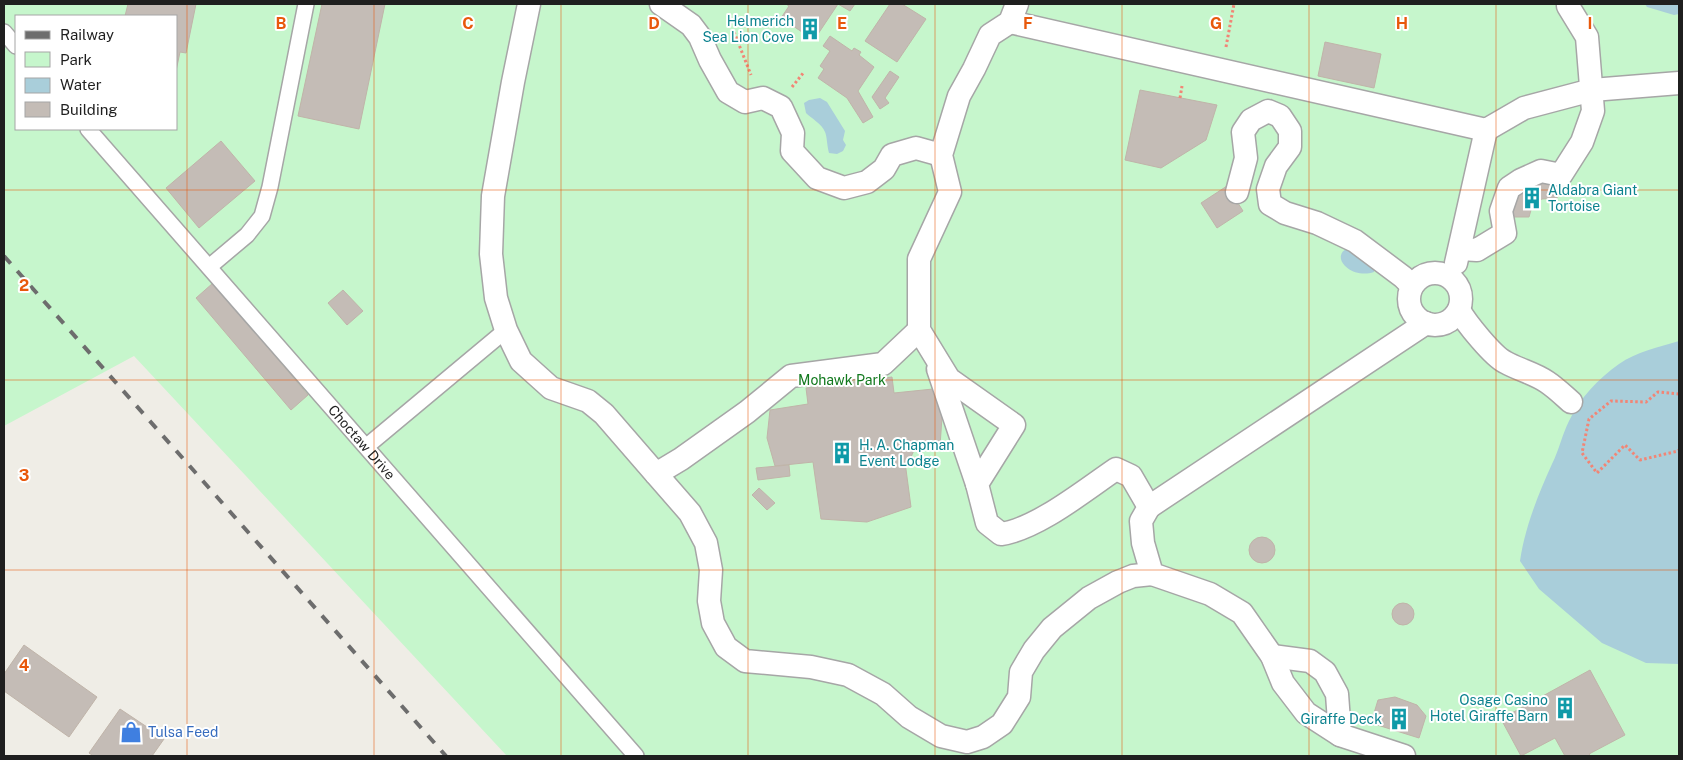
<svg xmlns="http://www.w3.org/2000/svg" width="1683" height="760" viewBox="0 0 1683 760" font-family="'Public Sans',sans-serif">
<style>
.park{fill:#c6f6cc;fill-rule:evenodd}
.water{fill:#a9ceda}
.building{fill:#c4bcb6;stroke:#c0b4a9}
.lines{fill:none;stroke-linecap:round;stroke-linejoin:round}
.service-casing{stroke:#a6a6a6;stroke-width:18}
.pedestrian-casing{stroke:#a6a6a6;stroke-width:25}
.path{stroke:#f28575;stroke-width:3;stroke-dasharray:2.5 2.5;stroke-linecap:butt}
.service{stroke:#fff;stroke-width:15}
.pedestrian{stroke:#fff;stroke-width:22}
.rail{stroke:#6d6d6d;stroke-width:4;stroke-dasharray:10 10;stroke-linecap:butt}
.grid{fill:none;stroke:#e8590c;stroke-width:1;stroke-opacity:0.55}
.labels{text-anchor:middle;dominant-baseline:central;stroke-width:4;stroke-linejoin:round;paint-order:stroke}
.culture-label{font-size:14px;fill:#0d838f;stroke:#fff;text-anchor:end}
.park-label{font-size:14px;fill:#12791e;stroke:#fff}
.street-label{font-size:14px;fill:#1f1f1f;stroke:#fff}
.shop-label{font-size:14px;fill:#366cbe;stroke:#fff;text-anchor:start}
.grid-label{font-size:16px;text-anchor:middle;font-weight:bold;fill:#e8590c;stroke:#fff;stroke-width:4;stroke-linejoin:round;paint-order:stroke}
</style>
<rect width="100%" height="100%" fill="#efede6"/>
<path class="park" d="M4,4H1679V756H507L134,356L4,426ZM16,16H176V129H16Z"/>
<g class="water">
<path d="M1645,4H1679V14L1674,15L1647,7Z"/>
<path d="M820,98L827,102L845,131L843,140L846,145L843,151L837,154L829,153C827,146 827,136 825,132C822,124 811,118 806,113L804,103L809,100Z"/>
<path d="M1348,248L1374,268V272C1351,280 1329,256 1348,248Z"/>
<path d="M1679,341V664L1646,663L1602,643L1539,589L1520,561C1525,527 1538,495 1552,464C1559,450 1562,435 1569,421C1580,398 1598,379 1619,364C1636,352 1659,347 1679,341Z"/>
</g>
<g class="building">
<path d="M128,4H196L186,53L180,52L176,71V16H125Z"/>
<path d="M322,4H385L359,129L298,116Z"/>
<path d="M786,4H855L850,11L838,4L814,40L781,18L789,6Z"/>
<path d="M890,4H902L926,19L897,62L865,41Z"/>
<path d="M830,36L852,51L854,48L861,52L859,55L874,67L858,91L873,117L863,123L847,98L818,78L824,69L820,66L830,51L823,46Z"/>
<path d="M1325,42L1381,54L1374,88L1318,76Z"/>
<path d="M890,71L899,77L885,98L889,103L880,109L872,97Z"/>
<path d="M1140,90L1217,105L1206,140L1161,168L1125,160Z"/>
<path d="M221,141L255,181L199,228L166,188Z"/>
<path d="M1552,179L1562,182L1557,198L1542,199L1535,203L1531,210L1529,217H1510V209L1521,189Z"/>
<path d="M1227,186L1243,211L1217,228L1201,203Z"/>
<path d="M213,283L308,395L291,410L196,298Z"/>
<path d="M343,290L363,311L347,325L328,303Z"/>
<path d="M892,377L894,393L933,389L942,417L940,446L915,448L911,457L905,462L911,507L867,522L821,519L813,462L775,466L767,438L770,410L808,404L806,388Z"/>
<path d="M789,465L790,476L758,480L756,468Z"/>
<path d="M759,488L775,503L767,510L752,495Z"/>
<circle cx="1262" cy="550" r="13"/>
<circle cx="1403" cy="614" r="11"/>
<path d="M24,645L97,697L69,737L4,691V674Z"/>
<path d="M1590,670L1625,735L1589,754L1591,756H1565L1555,738L1521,756L1501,719Z"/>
<path d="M1395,697L1417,705L1426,716L1419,738L1371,723L1378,700Z"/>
<path d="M120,709L150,729L152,726L159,731L157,734L164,739L152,756H91L92,755L89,753Z"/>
</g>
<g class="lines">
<g class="service-casing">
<g id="service">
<path d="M4,32L16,46"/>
<path id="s1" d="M88,129L636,756"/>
<path d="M209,267L247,235L262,216L270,187L306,4"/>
<path d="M367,446L506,330"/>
</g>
</g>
<g class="pedestrian-casing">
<g id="pedestrian">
<path d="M529,4L513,82L493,196L491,254L496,298L506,330L521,361L551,388L588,401L604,414L656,474L681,459L747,412L791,376L883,364L919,330"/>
<path d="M661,4L691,25L700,37L710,60L728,92L745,102L763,98L781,107L793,133L792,151L817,178L844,188L867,182L884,169L892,155L916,148L941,155"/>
<path d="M1017,4L1010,22L990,35L974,69L959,96L941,155L950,192L919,259V330L949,379L1014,425L977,484L987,523L1001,534C1037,529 1085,490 1116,469L1131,476L1149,507L1141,521L1143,543L1152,574L1210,594L1242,613L1272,656L1283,683L1306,713L1340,735L1404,756"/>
<path d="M1010,22L1486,130L1524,108L1592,90L1679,83"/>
<path d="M1237,192L1246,158L1243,132L1251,120L1268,111L1280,116L1290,131V147L1276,166L1268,189L1270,204L1285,213L1317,223L1355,241L1403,277L1412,286"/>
<path d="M1460,249L1477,250L1505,233L1501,211L1509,188L1521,180L1541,171L1561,175L1582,142L1593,111L1587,37L1568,6V4"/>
<path d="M1456,263L1486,130"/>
<circle cx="1435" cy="299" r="26"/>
<path d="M1459,310C1466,323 1493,356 1505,362C1519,370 1534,373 1547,382C1556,388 1563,395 1571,402"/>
<path d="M938,369L977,484"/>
<path d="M656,474L690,513L706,543L711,570L709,601L713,623L726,647L745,661L811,667L848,675L883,694L909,717L941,736L967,742L983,737L1002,724L1019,697L1021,672L1034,650L1052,628L1089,598L1118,582L1133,576L1152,574"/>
<path d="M1149,507L1426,323"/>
<path d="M1272,656L1310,661L1325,672L1337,694L1340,735"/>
</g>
</g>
<g class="path">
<path d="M734,32L751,75"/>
<path d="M1226,47L1234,4"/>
<path d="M792,87L804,72"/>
<path d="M1180,98L1182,86"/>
<path d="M1679,394L1658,392L1646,402L1611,401L1589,419L1582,453L1597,473L1625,445L1640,460L1678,451L1679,450"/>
</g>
<use href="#service" class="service"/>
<use href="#pedestrian" class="pedestrian"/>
<path class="rail" d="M4,256L446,756"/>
</g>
<path class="grid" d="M187,4V756M374,4V756M561,4V756M748,4V756M935,4V756M1122,4V756M1309,4V756M1496,4V756M4,190H1679M4,380H1679M4,570H1679"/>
<defs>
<g id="building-bare" transform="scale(1.725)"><path d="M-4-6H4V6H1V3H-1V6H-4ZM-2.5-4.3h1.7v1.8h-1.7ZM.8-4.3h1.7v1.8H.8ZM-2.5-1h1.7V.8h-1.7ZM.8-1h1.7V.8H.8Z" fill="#0f9aa8" stroke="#fff" stroke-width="2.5" paint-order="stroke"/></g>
<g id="shop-bare" transform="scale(1.725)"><path d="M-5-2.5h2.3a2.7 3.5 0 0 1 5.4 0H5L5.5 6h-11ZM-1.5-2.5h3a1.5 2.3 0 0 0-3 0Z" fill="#3f7fe0" stroke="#fff" stroke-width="2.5" paint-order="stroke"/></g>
</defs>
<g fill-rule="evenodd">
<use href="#building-bare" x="810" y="29"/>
<use href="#building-bare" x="1532" y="198"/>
<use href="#building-bare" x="842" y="453"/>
<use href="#building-bare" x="1565" y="708"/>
<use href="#building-bare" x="1399" y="719"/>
<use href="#shop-bare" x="131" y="732"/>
</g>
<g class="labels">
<g class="culture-label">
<text x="794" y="21">Helmerich<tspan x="794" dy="16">Sea Lion Cove</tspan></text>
<text x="1548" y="190" text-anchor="start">Aldabra Giant<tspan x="1548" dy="16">Tortoise</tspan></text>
<text x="859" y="445" text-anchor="start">H. A. Chapman<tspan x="859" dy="16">Event Lodge</tspan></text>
<text x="1548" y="700">Osage Casino<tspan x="1548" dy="16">Hotel Giraffe Barn</tspan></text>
<text x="1382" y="719">Giraffe Deck</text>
</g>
<g class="park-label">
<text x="842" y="380">Mohawk Park</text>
</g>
<g class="street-label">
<text stroke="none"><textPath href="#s1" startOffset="416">Choctaw Drive</textPath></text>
</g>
<g class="shop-label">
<text x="148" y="732">Tulsa Feed</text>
</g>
</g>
<g class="grid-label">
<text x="281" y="29">B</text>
<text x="468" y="29">C</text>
<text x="654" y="29">D</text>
<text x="842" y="29">E</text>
<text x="1028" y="29">F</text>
<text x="1216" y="29">G</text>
<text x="1402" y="29">H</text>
<text x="1590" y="29">I</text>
<text x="24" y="291">2</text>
<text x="24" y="481">3</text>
<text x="24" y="671">4</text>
</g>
<rect width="1683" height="760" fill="none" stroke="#1f1f1f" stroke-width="10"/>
<rect x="15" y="15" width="162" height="115" fill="#ffffff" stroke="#a5a5a5"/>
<rect x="25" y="31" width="25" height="8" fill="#6d6d6d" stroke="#a5a5a5"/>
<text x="60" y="40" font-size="15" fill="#1f1f1f">Railway</text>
<rect x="25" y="52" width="25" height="15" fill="#c6f6cc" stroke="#a5a5a5"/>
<text x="60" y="65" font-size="15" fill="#1f1f1f">Park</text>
<rect x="25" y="78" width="25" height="15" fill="#a9ceda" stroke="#a5a5a5"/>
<text x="60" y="90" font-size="15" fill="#1f1f1f">Water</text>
<rect x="25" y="102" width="25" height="15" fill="#c4bcb6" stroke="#a5a5a5"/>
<text x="60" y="115" font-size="15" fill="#1f1f1f">Building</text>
</svg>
